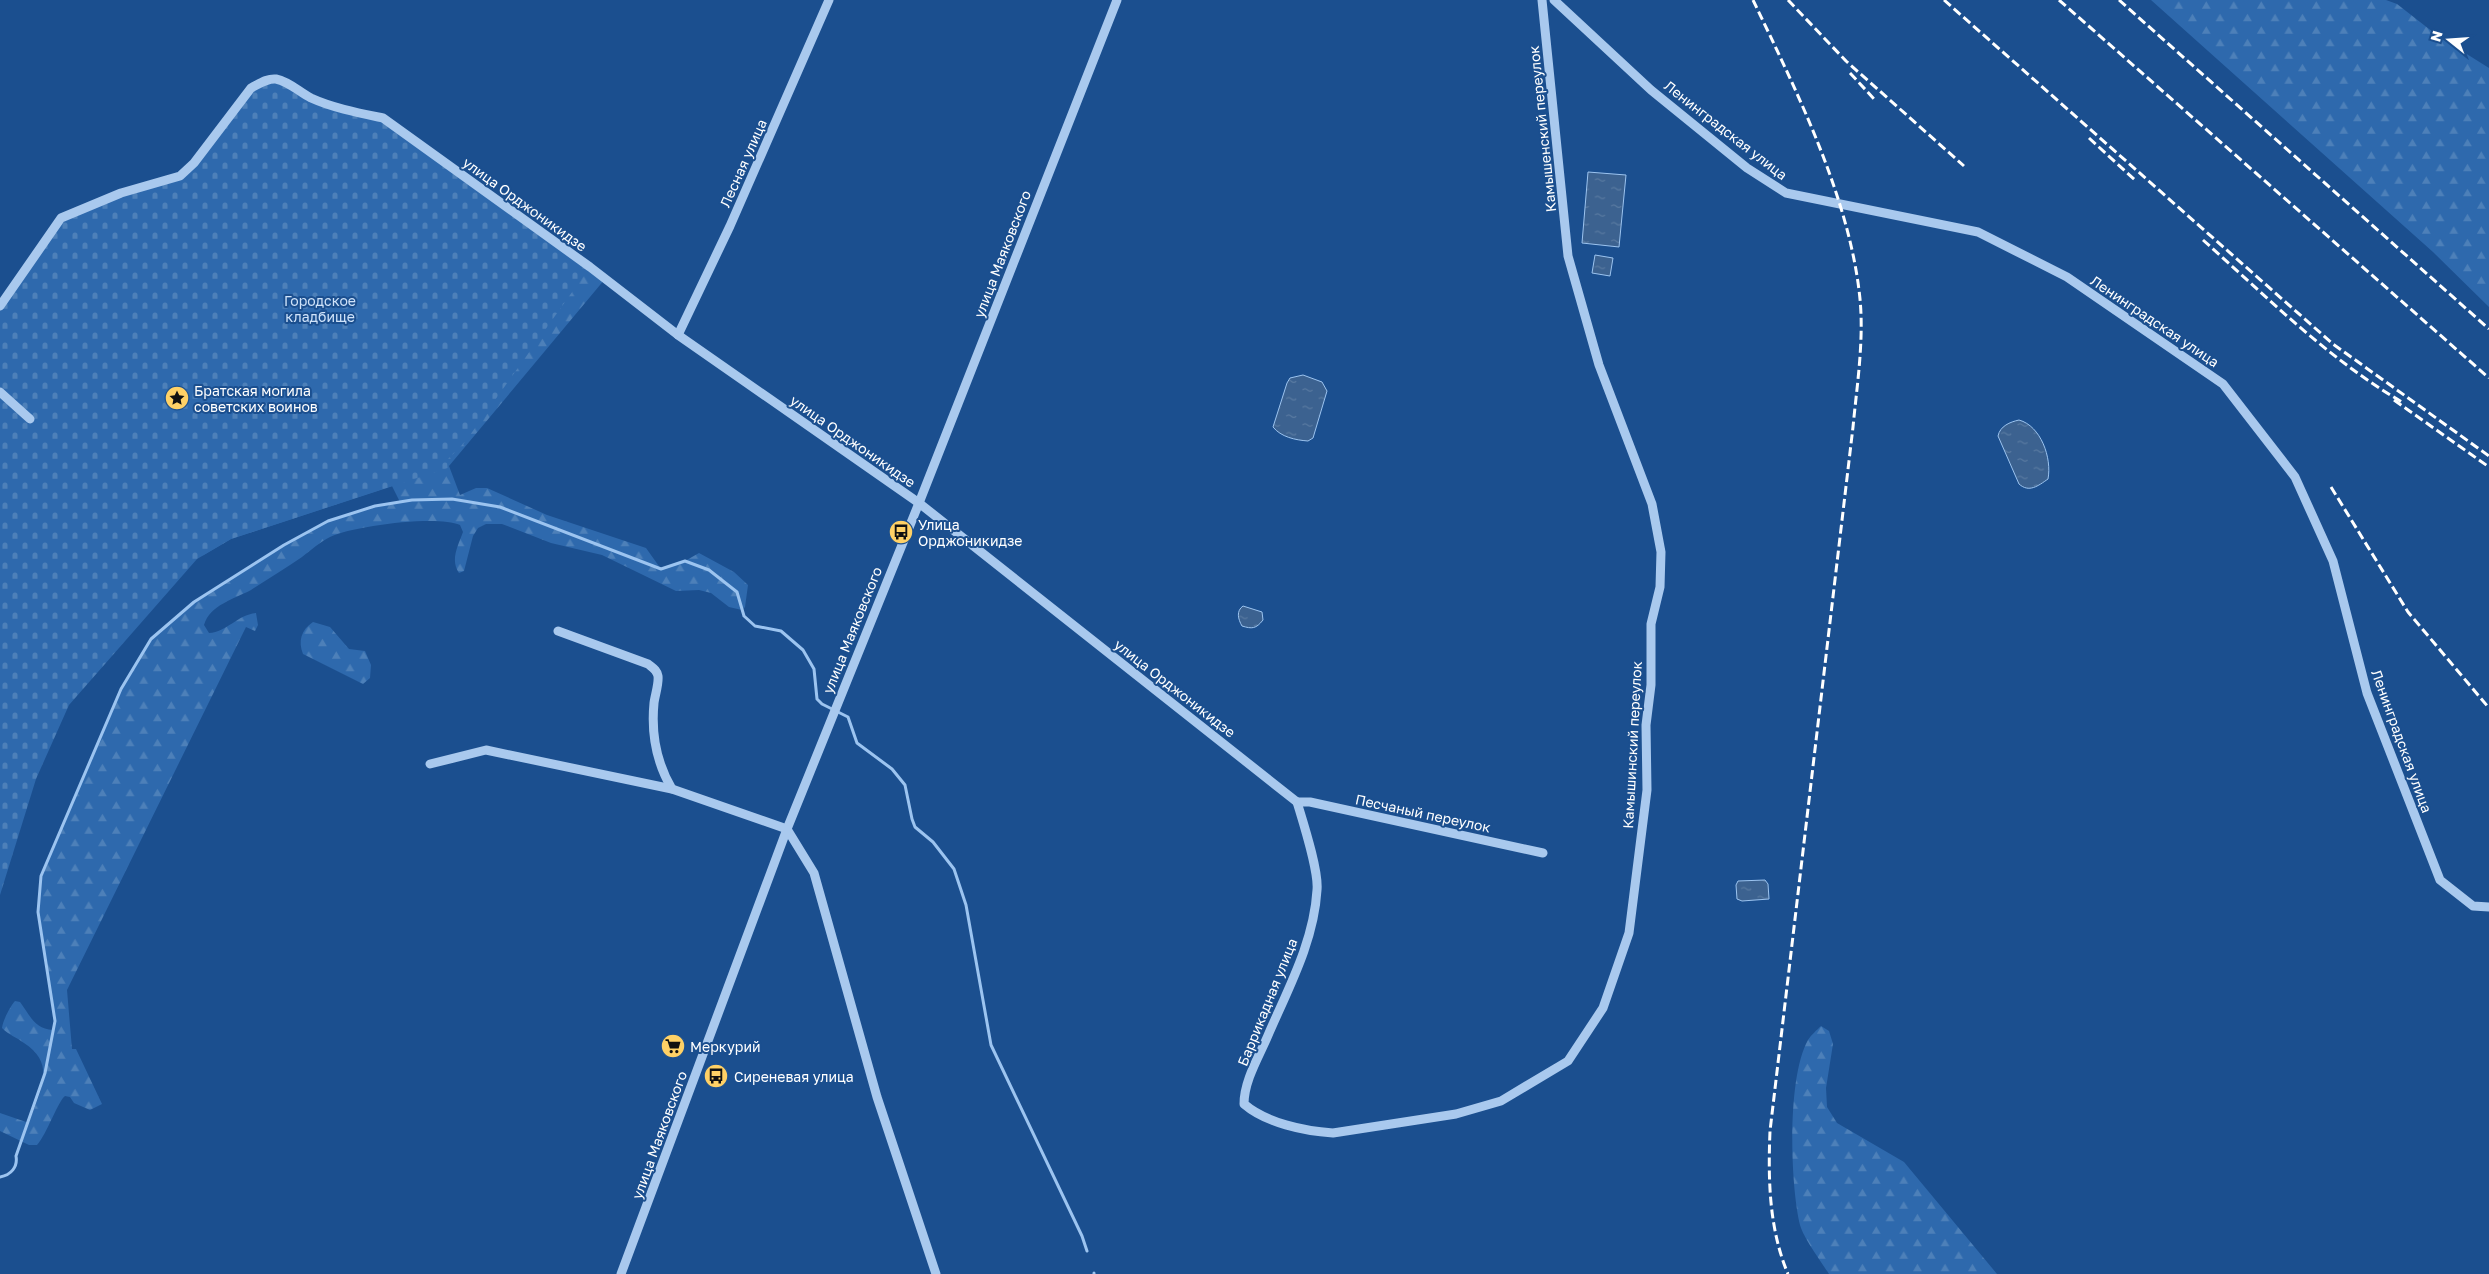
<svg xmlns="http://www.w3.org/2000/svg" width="2489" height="1274" viewBox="0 0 2489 1274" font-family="'Golos Text',sans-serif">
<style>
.forest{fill:url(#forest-firs)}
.cemetery{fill:url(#cemetery-stones)}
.water{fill:url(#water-ripples);stroke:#9cc4f0}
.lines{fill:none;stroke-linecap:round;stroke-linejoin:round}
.stream{stroke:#9cc4f0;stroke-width:3}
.minor{stroke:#a9c9ee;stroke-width:9}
.rail{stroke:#fff;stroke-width:3;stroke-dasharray:9 4;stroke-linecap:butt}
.labels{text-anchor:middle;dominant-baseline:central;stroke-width:4;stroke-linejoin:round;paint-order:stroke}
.street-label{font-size:14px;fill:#fff;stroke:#1b4f8f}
.park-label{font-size:14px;fill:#cfe3fa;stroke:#1b4f8f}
.poi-label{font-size:14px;fill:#fff;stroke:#1b4f8f;text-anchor:start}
</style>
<defs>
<pattern id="forest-firs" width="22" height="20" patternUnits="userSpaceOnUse" patternTransform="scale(1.25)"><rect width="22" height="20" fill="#2e69ad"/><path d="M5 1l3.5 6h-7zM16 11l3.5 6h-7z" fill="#4d80b9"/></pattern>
<pattern id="cemetery-stones" width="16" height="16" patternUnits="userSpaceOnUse" patternTransform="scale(1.25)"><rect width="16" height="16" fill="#2e69ad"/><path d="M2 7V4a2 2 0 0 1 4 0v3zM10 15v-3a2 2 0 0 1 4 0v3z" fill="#4d80b9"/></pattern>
<pattern id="water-ripples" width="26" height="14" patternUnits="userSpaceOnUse" patternTransform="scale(1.25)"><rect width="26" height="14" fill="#3c6290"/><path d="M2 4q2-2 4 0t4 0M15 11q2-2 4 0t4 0" fill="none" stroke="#597aa1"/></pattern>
</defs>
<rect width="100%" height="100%" fill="#1b4f8f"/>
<g class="forest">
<path d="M2151,0H2386L2397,4L2438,36L2489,68V307L2433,252Z"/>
<path d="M528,223L605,279L449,466L460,495L476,488H487L547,515L646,548L661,569L685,561L699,553L734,572L748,585L745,607L742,610L729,607L711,593L699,590L676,591L602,555L551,543L502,524H486L478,528L473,536L464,571L459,573C450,560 458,546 463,532L460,525C437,515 353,526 330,537C320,542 311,550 302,557C286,568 268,579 251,590C234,599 210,605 204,625L209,633C227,632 237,615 256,613L258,625L255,631L246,627L67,990L72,1049H76L102,1104L90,1110L74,1103L70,1097L65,1096C58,1101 47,1134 37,1145H29L0,1131V1113L29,1123C39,1092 58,1065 24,1043C16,1037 9,1035 2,1028C3,1020 10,1007 15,1001L20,1002C30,1015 34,1029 53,1030L55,1021L38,912L41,876L121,689L151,639L194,602L284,545L328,521L375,506L400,502L392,486L231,539L202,556Z"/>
<path d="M313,622L330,627L349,649L365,651L371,665L370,678L363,684L303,654C298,641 301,630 313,622Z"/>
<path d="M1821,1026L1829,1031L1833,1044L1826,1088L1827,1107L1837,1123L1904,1162L1997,1274H1829C1821,1261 1804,1239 1800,1225C1790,1183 1787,1077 1808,1040C1811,1035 1817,1030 1821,1026Z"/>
</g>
<path class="cemetery" d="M275,79L310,97L383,118L590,267L465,442L447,460L448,468L231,539L197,559L69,705L36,779L0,895V306L61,218L180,176L251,88Z"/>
<g class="water">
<path d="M1588,172L1626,175L1619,247L1582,243Z"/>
<path d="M1595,255L1613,258L1610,276L1592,273Z"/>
<path d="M1303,375L1322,382L1327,391L1313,438L1308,441C1295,440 1281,437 1273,427L1287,383L1290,378Z"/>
<path d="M2019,420C2041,426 2052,458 2048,479C2038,486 2029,493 2019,484L1998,436C2000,426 2010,422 2019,420Z"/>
<path d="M1243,606L1262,612L1263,620C1256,629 1252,629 1242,626C1238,619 1236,611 1243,606Z"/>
<path d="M1765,880L1768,884L1769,899L1742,901L1737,899L1736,885L1738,881Z"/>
</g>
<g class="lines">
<g class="stream">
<path d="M0,1177C11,1175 18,1167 16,1156L45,1073L55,1021L38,912L41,876L121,689L151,639L194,602L284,545L328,521L375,506L412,500L452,499L500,507L661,569L685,561L709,570L737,592L744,616L755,626L781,631L803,650L814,669L817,699L822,704L848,717L857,743L892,769L905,785L912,819L915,827L933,842L954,869L966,905L991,1045L1082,1236L1087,1251"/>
<path d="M1094,1273V1274"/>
</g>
<g class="minor">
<path d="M1554,0L1651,90L1747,168L1786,193L1978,232L2067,277L2223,384L2295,477L2333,561L2367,693L2440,880L2473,906L2489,907"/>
<path d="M0,306L61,218L121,193L180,176L194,163L251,88C259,84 267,78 276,79C290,82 299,92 311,98C333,108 359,113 383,118L590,267L678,335L919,503L1297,802"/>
<path d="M678,335L730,226L829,0"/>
<path d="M0,392L30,419"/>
<path d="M558,631L648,664C653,668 657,670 658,676C659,684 655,695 654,703C651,734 656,762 672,789"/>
<path d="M430,764L486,750L672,789L787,829L814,873L877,1097L936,1274"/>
<path d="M1297,802C1303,822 1319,871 1317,890C1314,941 1289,987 1269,1033C1260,1055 1244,1080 1244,1104C1266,1123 1304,1131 1333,1133L1456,1114L1501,1101L1568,1061L1603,1008L1629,933L1647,790L1646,725L1651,685V624L1660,587L1661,552L1652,504L1599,365L1568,256L1542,0"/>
<path d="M1297,802H1310L1543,853"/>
<path d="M621,1274L787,829L919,503L1117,0"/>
</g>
<g class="rail">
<path d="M1753,0C1796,90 1850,198 1860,299C1864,341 1857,385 1853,427L1770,1131C1768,1179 1769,1229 1788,1274"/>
<path d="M1788,0L1846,61L1964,166"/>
<path d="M1944,0L2333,344L2489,456"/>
<path d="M2059,0L2489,378"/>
<path d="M2119,0L2489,329"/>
<path d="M1850,73L1875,100"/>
<path d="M2089,138L2135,180"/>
<path d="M2203,240C2266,296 2328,359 2402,402"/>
<path d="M2394,400L2489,467"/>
<path d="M2331,487L2408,612L2489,708"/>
</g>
</g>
<defs>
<g id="sight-disc" transform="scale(1.25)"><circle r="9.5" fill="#ffd166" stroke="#1b4f8f"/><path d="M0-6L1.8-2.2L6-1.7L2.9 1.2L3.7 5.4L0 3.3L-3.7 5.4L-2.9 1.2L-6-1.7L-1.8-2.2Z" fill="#111"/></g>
<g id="bus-disc" transform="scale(1.25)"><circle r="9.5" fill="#ffd166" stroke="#1b4f8f"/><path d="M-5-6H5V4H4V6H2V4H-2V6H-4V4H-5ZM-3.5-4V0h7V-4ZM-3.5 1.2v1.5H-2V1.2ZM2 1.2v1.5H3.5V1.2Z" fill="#111"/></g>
<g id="supermarket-disc" transform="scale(1.25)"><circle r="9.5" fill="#ffd166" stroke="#1b4f8f"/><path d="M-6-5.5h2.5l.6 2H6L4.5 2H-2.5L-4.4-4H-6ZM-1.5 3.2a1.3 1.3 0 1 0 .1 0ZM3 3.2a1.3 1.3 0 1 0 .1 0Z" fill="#111"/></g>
</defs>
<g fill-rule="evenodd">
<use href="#sight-disc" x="177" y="398"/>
<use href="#bus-disc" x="901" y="532"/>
<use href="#supermarket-disc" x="673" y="1046"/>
<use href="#bus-disc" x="716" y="1076"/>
</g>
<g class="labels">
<g class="street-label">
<text transform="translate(1542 129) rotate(-96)">Камышенский переулок</text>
<text transform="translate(1726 130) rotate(38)">Ленинградская улица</text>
<text transform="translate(743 163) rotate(-66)">Лесная улица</text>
<text transform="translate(525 204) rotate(36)">улица Орджоникидзе</text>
<text transform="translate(1002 254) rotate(-69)">улица Маяковского</text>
<text transform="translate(2155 321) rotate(34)">Ленинградская улица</text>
<text transform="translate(853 441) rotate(35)">улица Орджоникидзе</text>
<text transform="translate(852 630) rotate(-68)">улица Маяковского</text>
<text transform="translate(1175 688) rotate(38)">улица Орджоникидзе</text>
<text transform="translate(2402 741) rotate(70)">Ленинградская улица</text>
<text transform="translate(1632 745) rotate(-87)">Камышинский переулок</text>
<text transform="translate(1423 813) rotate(12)">Песчаный переулок</text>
<text transform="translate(1267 1002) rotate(-68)">Баррикадная улица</text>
<text transform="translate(659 1135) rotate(-70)">улица Маяковского</text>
</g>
<g class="park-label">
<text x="320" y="300">Городское<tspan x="320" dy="16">кладбище</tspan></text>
</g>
<g class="poi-label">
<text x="194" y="390">Братская могила<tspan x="194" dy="16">советских воинов</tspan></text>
<text x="918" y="524">Улица<tspan x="918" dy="16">Орджоникидзе</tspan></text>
<text x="690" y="1046">Меркурий</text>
<text x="734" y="1076">Сиреневая улица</text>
</g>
</g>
<g transform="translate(2449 40) rotate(287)" stroke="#1b4f8f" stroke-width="4" paint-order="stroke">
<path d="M0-4L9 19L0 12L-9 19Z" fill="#ffffff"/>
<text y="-8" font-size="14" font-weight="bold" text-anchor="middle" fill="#ffffff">N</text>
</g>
</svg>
